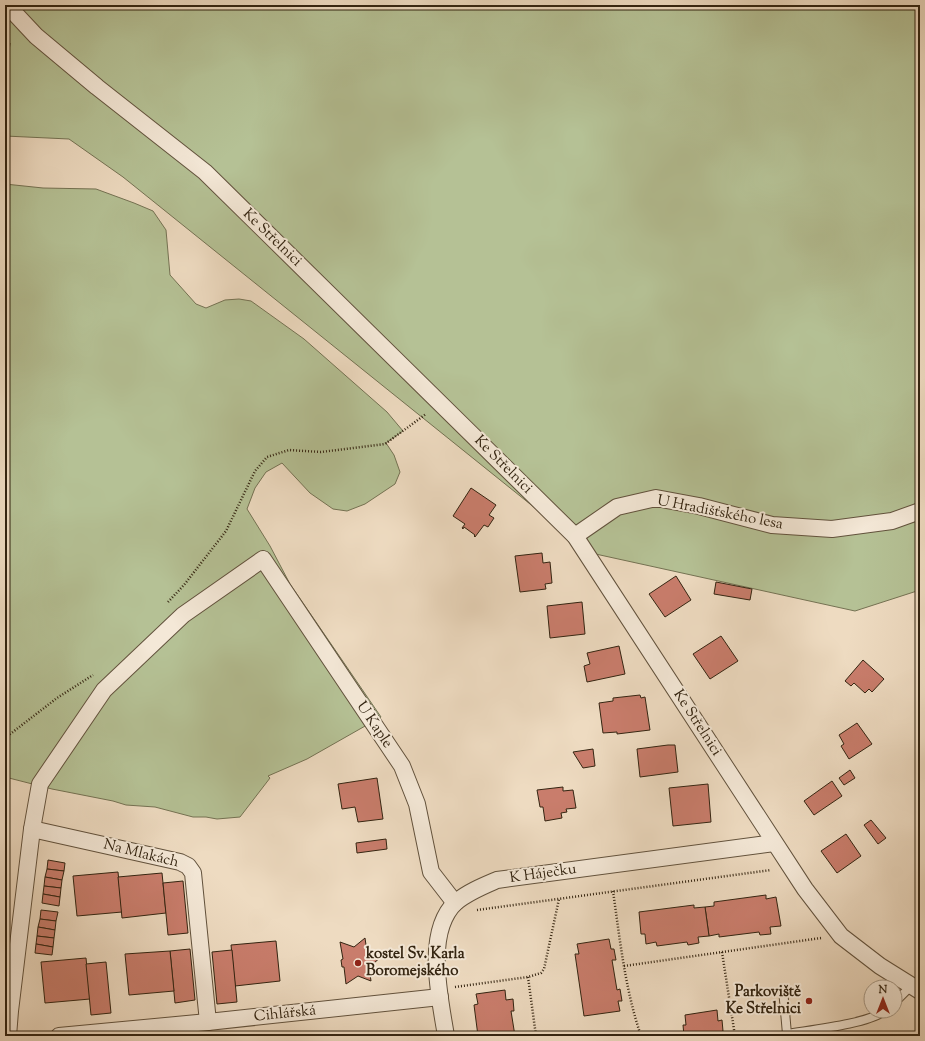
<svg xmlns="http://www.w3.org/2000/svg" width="925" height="1041" viewBox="0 0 925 1041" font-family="'Sorts Mill Goudy',serif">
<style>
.green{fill:#b5c195;stroke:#747253}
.building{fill:#c97d6c;stroke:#332411}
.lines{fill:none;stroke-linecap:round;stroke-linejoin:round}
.lane-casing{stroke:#62523d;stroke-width:10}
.street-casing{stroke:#62523d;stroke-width:18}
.path{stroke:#332411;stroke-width:2.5;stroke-dasharray:1 2;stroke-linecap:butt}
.lane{stroke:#f4e8d7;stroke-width:8}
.street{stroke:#f4e8d7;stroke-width:16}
.poi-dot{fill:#8f2418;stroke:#f4e8d7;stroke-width:1.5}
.labels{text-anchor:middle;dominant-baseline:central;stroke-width:4;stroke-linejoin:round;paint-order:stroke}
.street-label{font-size:15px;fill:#332411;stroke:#f4e8d7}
.poi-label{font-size:15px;font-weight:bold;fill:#332411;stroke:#f4e8d7;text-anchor:start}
</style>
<rect width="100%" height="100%" fill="#eedbc1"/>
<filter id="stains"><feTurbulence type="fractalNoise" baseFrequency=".005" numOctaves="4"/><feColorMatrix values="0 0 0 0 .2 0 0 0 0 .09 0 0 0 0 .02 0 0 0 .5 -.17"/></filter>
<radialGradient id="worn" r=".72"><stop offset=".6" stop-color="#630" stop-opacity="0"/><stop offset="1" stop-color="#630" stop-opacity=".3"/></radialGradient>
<g class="green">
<path d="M5,5H920V590L855,611L591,553L123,177L69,139L5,136Z"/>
<path d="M5,184L43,188L96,189L134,203L153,211L166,230L170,275L196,304L206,308L225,300L239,299L251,301L304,339L387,412L403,431L386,443L394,455L400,472L395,484L365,504L347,511L333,509L310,493L282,463L266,472L255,488L247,509L270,546L290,584L381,717L307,759L268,776L270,778L240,817L217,819L206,817H193L155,807L126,805L113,801L52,789L5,777Z"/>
</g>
<g class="building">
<path d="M5,42L10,43L8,60H5Z"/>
<path d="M471,488L496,505L489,515L494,518L488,527L484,525L475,537L474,536L475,535L464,527L463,529L462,528L465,524L453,516Z"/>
<path d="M542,553L543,563L550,562L552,583L545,584L546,589L520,592L515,556Z"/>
<path d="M676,576L691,600L665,617L649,594Z"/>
<path d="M716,582L752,589L750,600L714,594Z"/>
<path d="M582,602L585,634L550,638L547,606Z"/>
<path d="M721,636L738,661L710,679L693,654Z"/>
<path d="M619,646L625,674L587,682L584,666L590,664L587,653Z"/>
<path d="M863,660L884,679L872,692L869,689L865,693L854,683L851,686L845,681Z"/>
<path d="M640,695L641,698L645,697L650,730L617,734V732L603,733L599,703L613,701V698Z"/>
<path d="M857,723L872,744L849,759L841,746L844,744L839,735Z"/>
<path d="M668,745H675L678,772L640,777L637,749Z"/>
<path d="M593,749L595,766L583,768L573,752Z"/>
<path d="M850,770L855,778L844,785L839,778Z"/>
<path d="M377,778L383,819L358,822L355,807L342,809L338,784Z"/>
<path d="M832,781L842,796L814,815L804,801Z"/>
<path d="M708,784L711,822L673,826L669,788Z"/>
<path d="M563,787V791L573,790L576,808L566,809L567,812L561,813L562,818L545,821L543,807H540L537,790Z"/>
<path d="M871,820L886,838L878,844L864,825Z"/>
<path d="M846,834L861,856L837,873L821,851Z"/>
<path d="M386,839L387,849L357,853L356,843Z"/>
<path d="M48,860L65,863L64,871L47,869Z"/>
<path d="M47,869L64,871L62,880L45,877Z"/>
<path d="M118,872L122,912L77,916L73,876Z"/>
<path d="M162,873L166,913L122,918L118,877Z"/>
<path d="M45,877L62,880L61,888L44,886Z"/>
<path d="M183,881L188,933L168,935L163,883Z"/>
<path d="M44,886L61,888L60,897L43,894Z"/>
<path d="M43,894L60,897L59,906L42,903Z"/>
<path d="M766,895V899L776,897L781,926L770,927L771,934L760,935L759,932L719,937V934L709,936L705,907L714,906V902Z"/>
<path d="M694,905V908L705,907L709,936L698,937L699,943L688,945L687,942L657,946L656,942L646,944L645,934H641L639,912Z"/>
<path d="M41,910L58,912L56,921L40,919Z"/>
<path d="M40,919L56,921L55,930L38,927Z"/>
<path d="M38,927L55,930L54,938L37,936Z"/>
<path d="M37,936L54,938L53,947L36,944Z"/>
<path d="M365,938L367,952L380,958L369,967L371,981L358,976L346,984L344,967H342L341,960L343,959L340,942L354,947Z"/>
<path d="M609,939L611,949H614L616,960H612L617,990L620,989L622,1001H618L620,1011L584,1016L575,954H579L577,944Z"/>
<path d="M276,941L280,981L235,986L231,945Z"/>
<path d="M36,944L53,947L52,955L35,953Z"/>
<path d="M190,949L195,1000L175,1003L170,951Z"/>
<path d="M232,950L237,1002L217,1004L212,952Z"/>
<path d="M170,951L174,991L129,995L125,954Z"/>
<path d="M86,958L90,999L45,1003L41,962Z"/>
<path d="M106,962L111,1013L91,1015L86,964Z"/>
<path d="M505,990L506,1000L513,999L514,1011H511L515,1036H478L474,1005L478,1004L476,994Z"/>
<path d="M717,1010L718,1021L722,1020L723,1031L720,1032L721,1036H684L683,1025H686L685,1015Z"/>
</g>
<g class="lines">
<g class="lane-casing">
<g id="lane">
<path d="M783,989L787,1034C810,1030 868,1024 884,1011"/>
<path d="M895,1002L911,986"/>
</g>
</g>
<g class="street-casing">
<g id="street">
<path d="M7,5L36,36L97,87L205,172L575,536L805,889L841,936L880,966L920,991"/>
<path d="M575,536L617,507L656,498L699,506L772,525L832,529L892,521L920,511"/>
<path d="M32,829L180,862L188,866L193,873L208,1022"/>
<path d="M8,1036L10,1011L32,829L40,784L104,690L183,615L263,559L402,766L417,804L431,872L455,903"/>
<path d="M59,1036L208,1022L440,997"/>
<path d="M446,1036C440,998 424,932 456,902C468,892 483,886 497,880L774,843"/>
</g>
</g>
<g class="path">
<path d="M168,602L184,585L226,531L255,471L267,457L289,450L321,452L385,444L426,414"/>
<path d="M5,738L57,698L93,675"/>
<path d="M613,891C620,940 625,989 641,1036"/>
<path d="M477,910L771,870"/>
<path d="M722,952L735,1036"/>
<path d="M624,966L821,938"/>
<path d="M528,977L536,1036"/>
<path d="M455,987L528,977L541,973L544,969L559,899"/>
</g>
<use href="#lane" class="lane"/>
<use href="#street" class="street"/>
</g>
<g class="poi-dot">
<circle cx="358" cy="963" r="4"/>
<circle cx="809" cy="1001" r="4"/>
</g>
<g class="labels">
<g class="street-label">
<text transform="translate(272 238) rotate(44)">Ke Střelnici</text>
<text transform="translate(503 465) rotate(45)">Ke Střelnici</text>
<text transform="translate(720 513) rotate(11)">U Hradišťského lesa</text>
<text transform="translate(697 723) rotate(57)">Ke Střelnici</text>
<text transform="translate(374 725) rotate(56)">U Kaple</text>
<text transform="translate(141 854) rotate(14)">Na Mlakách</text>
<text transform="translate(543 874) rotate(-8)">K Háječku</text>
<text transform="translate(285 1014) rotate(-6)">Cihlářská</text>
</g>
<g class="poi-label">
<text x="366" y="954">kostel Sv. Karla<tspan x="366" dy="17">Boromejského</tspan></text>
<text x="801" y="992" text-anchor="end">Parkoviště<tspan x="801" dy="17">Ke Střelnici</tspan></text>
</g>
</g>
<rect width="925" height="1041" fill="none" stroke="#eedbc1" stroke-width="20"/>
<rect x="6" y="6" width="913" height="1029" fill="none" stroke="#332411" stroke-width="2"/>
<rect x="10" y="10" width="905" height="1021" fill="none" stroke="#332411"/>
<g transform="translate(883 999)"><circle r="19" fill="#f4e8d7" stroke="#a79a88"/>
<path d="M0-3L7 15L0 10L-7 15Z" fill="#8f2418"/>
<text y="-6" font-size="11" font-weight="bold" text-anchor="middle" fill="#332411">N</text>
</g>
<rect width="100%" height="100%" filter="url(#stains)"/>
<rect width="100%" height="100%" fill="url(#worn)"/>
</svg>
